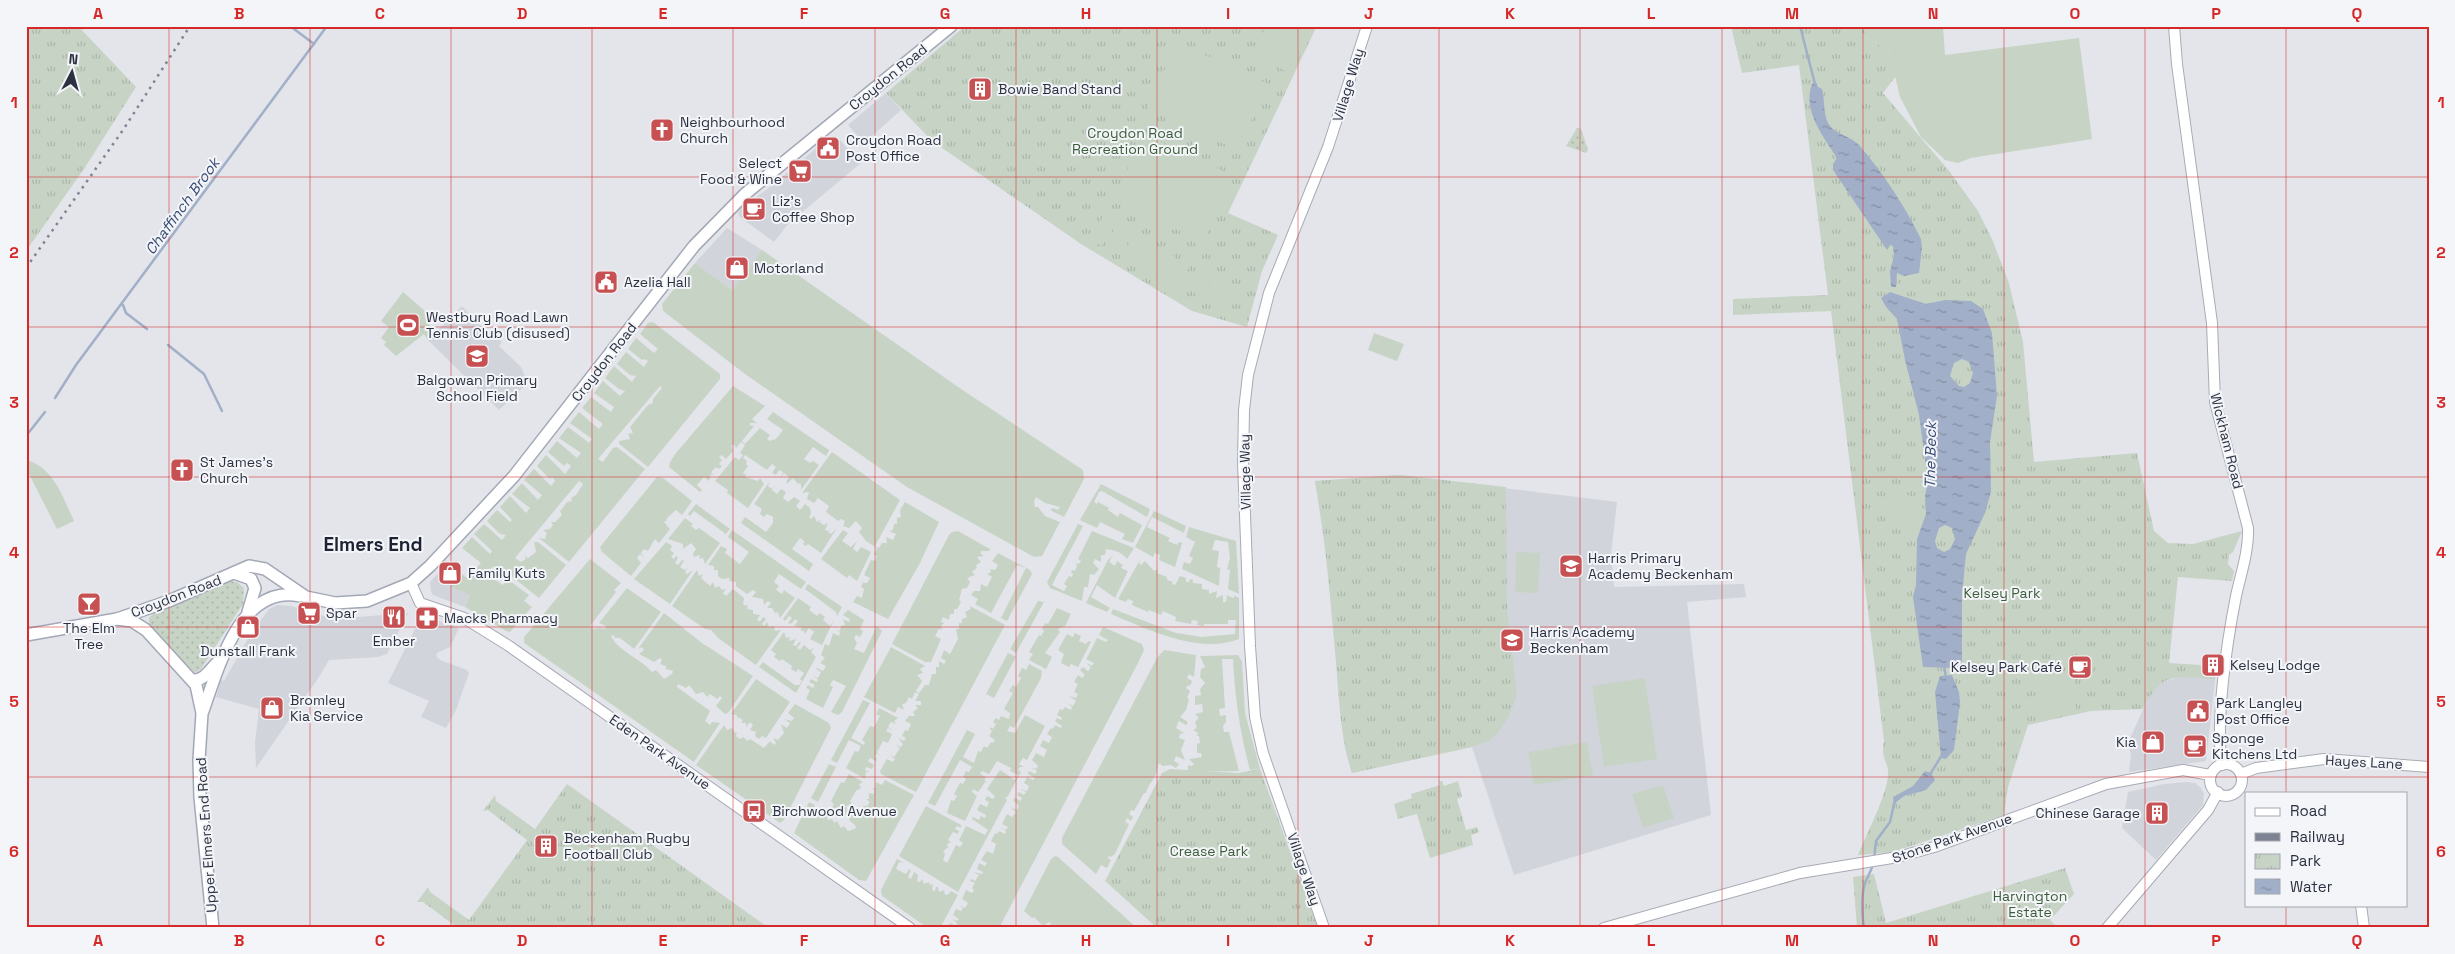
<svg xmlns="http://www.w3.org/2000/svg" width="2455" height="954" viewBox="0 0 2455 954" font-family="'Space Grotesk',sans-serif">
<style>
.built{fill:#d2d4dc}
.grass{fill:url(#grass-dots)}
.park{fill:url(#park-tufts)}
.garden{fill:#c7d4c5}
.water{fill:url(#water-ripples);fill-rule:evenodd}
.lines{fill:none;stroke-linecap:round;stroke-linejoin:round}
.stream{stroke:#a1afc8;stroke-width:2.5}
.secondary-casing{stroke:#a8abb5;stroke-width:12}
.primary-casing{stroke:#a3a8b6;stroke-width:14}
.secondary{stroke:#fff;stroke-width:10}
.primary{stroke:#fff;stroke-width:11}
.rail{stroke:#7e8393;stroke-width:2.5;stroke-dasharray:2.5 5;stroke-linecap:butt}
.grid{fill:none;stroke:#d62828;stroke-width:1;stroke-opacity:0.55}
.labels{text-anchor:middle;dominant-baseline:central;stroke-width:4;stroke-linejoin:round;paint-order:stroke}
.street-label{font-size:14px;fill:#2c3142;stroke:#f3f5f8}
.poi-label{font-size:14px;fill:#2c3142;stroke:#f3f5f8;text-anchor:start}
.park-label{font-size:14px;fill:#3c5d3a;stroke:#f3f5f8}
.water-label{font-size:15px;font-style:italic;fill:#384b74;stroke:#f3f5f8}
.district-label{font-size:19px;font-weight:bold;fill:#1e2233;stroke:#f3f5f8}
.neatline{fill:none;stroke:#d62828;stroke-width:2}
.grid-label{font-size:16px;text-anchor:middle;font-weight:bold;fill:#d62828}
</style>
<defs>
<pattern id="grass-dots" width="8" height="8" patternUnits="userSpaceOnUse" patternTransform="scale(1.25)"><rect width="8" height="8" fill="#c7d4c5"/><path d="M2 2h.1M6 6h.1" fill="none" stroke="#abb6aa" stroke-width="1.8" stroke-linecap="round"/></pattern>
<pattern id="park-tufts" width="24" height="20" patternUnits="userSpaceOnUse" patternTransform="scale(1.25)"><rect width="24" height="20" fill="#c7d4c5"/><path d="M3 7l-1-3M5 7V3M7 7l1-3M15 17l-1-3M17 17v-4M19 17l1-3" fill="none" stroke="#abb6aa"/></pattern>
<pattern id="water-ripples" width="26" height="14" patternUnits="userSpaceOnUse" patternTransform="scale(1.25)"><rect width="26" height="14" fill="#a1afc8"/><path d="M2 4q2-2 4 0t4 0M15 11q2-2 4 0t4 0" fill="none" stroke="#838fa4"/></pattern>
</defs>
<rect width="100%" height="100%" fill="#e3e5eb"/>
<g class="built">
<path d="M886,93L901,110L864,143L848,125Z"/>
<path d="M831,136H836L861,163L788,224L774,242L740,217L738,213L741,208L766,190Z"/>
<path d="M727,228L762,250L732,290L695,263Z"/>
<path d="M462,306L487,333L490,331L502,342L499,346L521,367L528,383L499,410L428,340Z"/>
<path d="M1399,475L1617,502L1611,555L1614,587L1744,584L1746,597L1687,602L1711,815L1514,875L1472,747L1352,773L1346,751L1339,698L1328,567L1315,481Z"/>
<path d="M448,563L474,587L465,607L433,595L431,591L430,582Z"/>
<path d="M277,605L291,606L324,616L345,618L408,613L387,654L378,657L329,660L319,677L256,768L255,742L259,709L216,697L221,680L224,681L249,637L269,609Z"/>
<path d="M422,615L459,628L450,647L437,653L436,656L440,660L467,670L469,673L456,710L446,728L421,717L429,701L388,683Z"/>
<path d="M2182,676L2215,680L2206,761L2129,772L2131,755L2128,743L2150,694L2158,684Z"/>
<path d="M2187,782L2195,783L2201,788L2204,794L2203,805L2156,860L2122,828L2128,792L2164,784Z"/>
</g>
<g class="grass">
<path d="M1577,128L1581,129L1588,150L1586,153L1566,146Z"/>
<path d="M227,581L237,582L244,588L243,604L201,669L197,672L189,671L149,628V618L156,611Z"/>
</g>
<g class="park">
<path d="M26,26H78L136,87L84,169L26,251Z"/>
<path d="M965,26H1310L1315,30L1228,213L1278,235L1262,271L1247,327L1192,311L1081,244L932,141L886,93Z"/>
<path d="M1731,26H1864L1868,39L1889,50L1896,76L1883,93L1950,172L1978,211L1992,239L2009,283L2023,342L2034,462L2137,453L2154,531L2168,543L2193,544L2242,531L2233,552L2229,555L2228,564L2234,571L2232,581L2178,577L2169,663L2201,665L2206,669L2217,670L2215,680C2178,676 2161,671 2143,709L2091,711L2028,725L2008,787L2004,815L1893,852L1858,855C1866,835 1887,795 1888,775C1889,761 1880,760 1884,741L1831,311L1733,315V299L1828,295L1799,65L1742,73Z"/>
<path d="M1399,475L1506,487L1507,608L1517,695L1509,716L1497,734L1489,741L1472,747L1352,773C1340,738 1339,697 1336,660C1330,600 1326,540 1315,481Z"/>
<path d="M1170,769L1238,773L1260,769L1318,928H1157L1105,881L1162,773Z"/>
<path d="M1439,781H1442L1444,786L1458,781L1462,797L1457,799L1466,830L1477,827L1479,832L1471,835L1473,845L1430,858L1417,814L1398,819L1394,804L1412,798L1411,794L1440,785Z"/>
<path d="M567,784L769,928H458L423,902H417L428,887L430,892L469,920L527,840L488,810L483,811L495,795L496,801L535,829Z"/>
<path d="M2065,868L2074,894L2050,920L2058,928H1857L1853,877L1874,874L1886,923Z"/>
</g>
<g class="garden">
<path d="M1266,26H1294L1310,34L1292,74L1253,55Z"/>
<path d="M1864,26H1943L1945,55L2079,38L2092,139L1971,158L1958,163L1945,160L1921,137L1900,97L1889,50L1868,39Z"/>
<path d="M1177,42L1268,84L1237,150L1147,108Z"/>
<path d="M1144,134L1234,176L1203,242L1113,200Z"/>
<path d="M1104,215L1115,222L1101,246L1090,239Z"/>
<path d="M1118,223L1129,230L1115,254L1104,247Z"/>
<path d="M1135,233L1145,240L1132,263L1121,257Z"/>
<path d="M1148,242L1159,248L1145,271L1135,265Z"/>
<path d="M762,250L964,391L1083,470L1084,479L1064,517L1050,510L1053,508L1058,510L1060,507L1045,503L1036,497L1034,501L1035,507H1038L1045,516L1060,522L1042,556L1034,557L907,487L745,374L663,311L662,304L695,263L732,290Z"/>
<path d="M1166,251L1176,258L1163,281L1152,275Z"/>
<path d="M1179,259L1190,266L1176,289L1165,283Z"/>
<path d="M1205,267L1215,274L1201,297L1191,291Z"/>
<path d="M1221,278L1231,284L1218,308L1208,302Z"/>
<path d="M403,292L432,317L427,322L436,332L428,340L424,334L396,356L384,345L386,342L381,338L389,327L381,321Z"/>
<path d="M653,322L720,374V379L648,467L619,444V441L630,439L628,434L633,433L630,427L648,405L653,403V399L662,388L660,386L598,459L603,462L613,448L617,447L645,469L569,562L539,538L545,539L547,533L543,530L550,529L553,525L551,522H555L562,515L560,511L567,502L572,501L571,498L576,495L583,484L579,481L515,558L521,562L526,559L524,556L528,558L536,552L534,542H538L566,565L539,598L505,571L501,573L494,566L489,570L494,575L491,577L503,585L507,579L529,595L524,601L532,607L510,632L506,631L465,607L470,595L450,586L455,583L461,573L467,578L471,574L473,576L475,574L473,572L481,563L462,548L472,537L490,554L492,551L474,534L484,524L502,540L506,535L500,534L487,521L497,510L510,522L512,520L500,507L510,496L526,513L530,508L512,494L522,483L538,500L542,495L524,480L534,469L551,486L555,481L552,477L550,479L537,466L546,455L565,474L571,466L567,463L564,466L548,452L557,441L577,458L581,453L559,438L568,427L588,442L587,444L592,439L570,423L579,412L599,429L603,424L582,408L591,397L611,412L614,407L594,393L603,381L620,396L625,391L619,389L605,378L614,366L632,382L636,376L630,375L617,364L626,352L644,367L648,361L644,359L642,360L628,349L636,338L654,353L658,349L640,334L648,323Z"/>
<path d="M1374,333L1404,344L1397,361L1368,350Z"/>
<path d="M733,386L765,406L752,419L757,423H750V425L754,426L742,441L745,444L760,428L770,435L767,439L770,441L776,439L783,430L767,419L773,412L829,450L826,456L813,447L804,459L810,463L813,461L819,465L801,490V484L797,483L793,478L788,483L786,482L789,477L784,473L780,478L783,472L779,470L776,475L772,473L776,467L772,464L767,470L745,455L743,458L747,461L746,464L748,466L743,473L746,475L745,477L758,481L760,478L764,484L748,508L727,493L728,490L715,481L735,457L739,460L743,455L740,453L745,445L741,442L736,448L734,444L731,446L733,451L726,459L722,455L719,457L722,460L719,464L722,466L719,469L716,467L711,472L714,475L711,474L709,481L704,477L697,485L702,490L700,492L669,467L670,462L676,453Z"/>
<path d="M832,452L900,500L875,546L879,548L882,543H887L886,537L893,540L896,534L889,531L893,530L894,524H897V518L901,517L900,510L905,502L939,522L920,563L888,619L853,602L857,596L862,598L864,589L861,587L863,583L860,582L867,583L870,578L864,575L871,560L875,561L877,556L874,554L877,548L866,541L859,532L862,528L856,521L849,528L843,526L845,521L841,519L838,521L826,512L829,506L818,498L814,503L807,499L809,492L802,493Z"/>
<path d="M26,460C54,467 63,498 74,521L57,529L26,468Z"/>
<path d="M657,477L663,478L692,501L682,515L676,510L666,519L672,524L667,520L664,522L670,529L659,543L655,539L648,551L644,549L641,553L645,558L640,554L637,558L641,563L631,576L602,552L600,547Z"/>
<path d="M770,481L768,486L772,489L776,485L772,490L777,494L781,489L786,492L783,498L788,502L794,497L800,501L796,506L800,510L805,504L810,508L811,514L809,517L811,519L814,516L817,522L822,519L819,522L824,525L828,523L825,530L828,531L832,527L828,532L831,534L837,528L821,553L808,544L806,546L803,544L805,542L800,538L792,549L813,564L809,571L741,523L745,517L766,532L773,523V517L767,514L764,517L760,514L762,509L754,504Z"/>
<path d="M1101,484L1150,509L1147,517L1102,491L1099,492L1094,502L1097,504L1098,502L1109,508L1108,510L1118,517L1120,513L1142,525L1133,543L1122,539L1125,534L1100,522L1097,528L1080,520Z"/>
<circle cx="1905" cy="512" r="17"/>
<path d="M696,504L730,529L726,534L694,511L690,516L688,514Z"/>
<path d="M1154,511L1186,526L1184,533L1152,517L1147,527L1170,538L1168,541L1177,545L1179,542L1182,543L1175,567L1159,560L1160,555L1155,553L1153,557L1135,547Z"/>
<path d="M685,518L693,524L691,526L696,530L699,528L720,543L705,564L703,558L699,559L700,555L694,557L693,554L696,549L691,543L683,549V544L668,539Z"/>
<path d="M1078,524L1083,526L1052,585L1064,591L1067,586L1064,584L1069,576L1072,577L1073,574L1071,572L1072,570L1075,571L1077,566L1076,563L1079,564L1081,561L1078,559L1092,531L1134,548L1127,559C1122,552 1114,550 1106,549L1105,555H1101V562L1095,559L1093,563L1099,569L1094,575L1090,574L1088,587H1084L1082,601L1050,588L1047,582Z"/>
<path d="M1189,527L1236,541L1239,594L1228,589L1230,570L1227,569L1230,558L1228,542L1215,540L1212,550L1219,551L1217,567L1220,568L1219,586L1182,569L1184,562L1190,564L1193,558L1189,556L1195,542L1186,537Z"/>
<path d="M732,530L806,582L801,589L779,574L774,582L779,586L776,590L782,594L784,590L795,598L780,618L778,612L775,613L772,608H767L771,603L768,601L764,605L763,599L752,597L756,592L753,590L747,594L736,586V582L729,581L730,578L722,579L718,576V570H714V566L708,565L721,546L727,549L725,553L740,564L749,552L728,537Z"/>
<path d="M843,530L848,533L842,541L851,547L857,541L853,549L857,552L861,547L871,552L857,581L849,575L847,578L821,559Z"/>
<path d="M958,531L990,549L989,551H981V554L984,556L977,557L981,562L976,565L977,568L972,572L975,575L967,578L970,582L967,588L962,589L959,600L961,602L957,609H954V614H950L949,620L943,617L941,622L944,623L941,626L942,630L939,629L935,636L941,639L931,662H925L892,644L949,535L952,532Z"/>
<path d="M666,542L672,546L670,550L674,553L671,557L674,559L676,556L678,557L675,563L678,565L682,560L684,561L680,567L685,570L688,567L685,572L687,574L693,570L670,604L634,579Z"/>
<path d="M1516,552L1540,553L1538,593L1515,592Z"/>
<path d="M998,553L1030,570L1032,574L1007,621L1001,618L1026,568L1017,565L991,613L975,604L978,599L971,595L974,591H980L981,584L987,587L992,577L987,574L991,572L990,569L995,570L998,565L992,561Z"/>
<path d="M1113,555L1109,562L1115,566L1117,561L1123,565L1121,568L1128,571L1115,598L1097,585L1091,597L1110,608L1107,612L1086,603L1108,560Z"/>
<path d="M1141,558L1139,563L1141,565L1145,561L1154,571L1158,569L1157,573L1167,577V580L1173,582L1172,584L1175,585L1180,576L1186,578V582H1189L1190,579L1193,580V583L1202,584V589L1209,590V594L1217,591L1216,598L1223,595V602H1226L1227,595L1233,598L1235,596L1239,598V639C1199,655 1147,629 1111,614L1113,609L1176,633L1202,637L1235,634L1236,620H1228V624H1204V626L1197,625L1198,621L1192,620L1191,624L1175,621L1176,617L1163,611L1161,615L1149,610L1148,612L1132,605L1133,601L1128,599L1126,602L1118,599Z"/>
<path d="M590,559L621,583L614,590L616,592L590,626L593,629L599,628L605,629L606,626L599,623L627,588L661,612L634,649L620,638H615L614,635L611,636C617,650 641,659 652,672L656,670L664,679L672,674L673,671L666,669V666L660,664L662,660L660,658L654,662L639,654L644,650L642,647L638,649L664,613L702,643L753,676L728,713L725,714L716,706L722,698L720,696L717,699L710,694L707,697L703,692L696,694L689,685L686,688L678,684L677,687L710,711L705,721L710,725L712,722L720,723L694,762L524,643V637Z"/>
<path d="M697,570L699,576L703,574L701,578L710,586L713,582L715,588L719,586L722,590L726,589L723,593L726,596L733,589L744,598L743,604L746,606L748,604L747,609L753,610V614L760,615L757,620L760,622L763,617L766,619L762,624L764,626L767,622L769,627L774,626L775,631L781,630L756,665L718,638L711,630L705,629L672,606Z"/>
<path d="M808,584L842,607L837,616L836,612L805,589Z"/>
<path d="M798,598L811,607L809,610L817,616L820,613L825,617L823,620L830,626L834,620L822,645L810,639L814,632L809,628L805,634L804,631H801V627L794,626L798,621L795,619L791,624L788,623L792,618L789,616L785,621L783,619Z"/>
<path d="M1038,601L1044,602L1016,653L1010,649Z"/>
<path d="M970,606L1005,625L916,792L881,774L880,771L887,759L893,762L895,759L889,755L894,757L900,748L895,744L901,747L903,744L898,738L904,741L906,738L902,736L905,730L908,731L911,724L905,721L909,716H915L913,712L918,708L915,705H921V701H915L919,694L915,692L912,699L909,697L906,703L902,704L904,710L898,707L895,713L864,697L891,647L925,666L920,669L923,673L917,675L922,681L916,691L919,693L925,685H929L932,674H936V667H939V661L944,664L946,661L941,658L944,650L950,654L958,639L956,629H959V623H962V619L967,617L965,612L971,609Z"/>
<path d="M1057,608L1071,614L1065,626L1058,629L1060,632L1045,653L1052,657L1046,669L1029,660L1033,654L1029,652L1039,635L1041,636L1044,631L1042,629L1045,623L1048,624Z"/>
<path d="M848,610L864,620L860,629L863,631L860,637L856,635L854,638L857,643L854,649L864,653L877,626L882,631L842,712L838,715L831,712L846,686L833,680L830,685L833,687L823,708L806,699L810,690L806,688L808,685L813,688L815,685L809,682L811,679L817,682L818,679L812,676L818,678L821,672L816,669L817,668L823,671L826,666L820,663L825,658L821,655L825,644L829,646L833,633L839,636L840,632L835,629L840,631L841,626L845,625L843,619L849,622L850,619L843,615Z"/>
<path d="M1103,627L1142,644L1144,650L1138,663L999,928H954L949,925L950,923L956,926L957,923L952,919L957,921L959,919L953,915L956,909L961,911L963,908L959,905L965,908L968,903L962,899L966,890L972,893L974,890L972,888L975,883L970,881L971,879L975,881L979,875L973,872L982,874L983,872L977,869L979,863L985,866L987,863L981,860L987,851L993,854L996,844L991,841L995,833L997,834L999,831L1005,834L1006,831L1000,827L1006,830L1008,827L1002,824L1007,814L1012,817L1016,812L1010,807L1017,810L1019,806L1013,800L1015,798L1021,801L1022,798L1017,795L1019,792L1024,795L1026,792L1020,789L1027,791L1029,786L1024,783L1027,777L1033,780L1035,778L1028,774L1029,771L1035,774L1037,771L1030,767L1036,769L1038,766L1032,760L1036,753L1044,757L1047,750L1040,746L1043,740L1049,743L1052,737L1047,734L1051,728L1053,729L1055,725L1061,728L1062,726L1055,721L1057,718L1061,720L1062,718L1057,715L1060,709L1063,710L1065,707L1071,710L1072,707L1067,703L1073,706L1076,701L1069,696L1076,698L1078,694L1074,692L1078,684L1074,682L1078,675L1082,678L1085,675L1080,670L1083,667L1088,671L1091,668L1087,663L1092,666L1094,663L1086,659L1088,656L1097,638L1106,642L1108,640L1099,635Z"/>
<path d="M784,632L786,638L790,637L789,641L796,639L793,645L796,646L799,642L801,643L797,648L800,650L804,645L810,650L814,648L811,652L816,657L796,693L759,667L763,662L795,685H799L802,681L800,679L804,673L798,669L796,672L791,669L792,666L782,659L780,661L774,657L776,654L771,650Z"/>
<path d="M1075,633L1081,636L1079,641L1086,644L1088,641L1091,642L1078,667L1071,664L1069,667L1061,663L1064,654L1058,650L1067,634L1073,637Z"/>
<path d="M1164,650L1196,655L1194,677L1189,674L1187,678L1192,681L1190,686L1188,685L1186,688L1190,691L1187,698L1189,699L1186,710L1180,717L1188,722L1186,725L1179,721L1176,728L1184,733L1180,734L1179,738L1185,740L1181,750L1185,760L1176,756L1174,761L1179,764L1176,768L1171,765L1162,766L1160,763L1158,765C1158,777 1147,785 1146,793H1144L1134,811L1131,810L1129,814L1133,817L1131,821L1127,818L1125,822L1129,824L1115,854L1111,857L1109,856L1108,858L1111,860L1107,868L1101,865L1096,874L1062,844V838L1157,658Z"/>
<path d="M1008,653L1016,657L994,698L986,694Z"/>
<path d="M1238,655L1242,662L1245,713L1260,769L1250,770C1240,733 1235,698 1233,659H1222L1225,708L1219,709L1220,716L1226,715V722L1223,726L1224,732H1229L1239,771L1188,772V765L1192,766L1194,764L1189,759L1202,757L1201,753H1197V744L1200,743L1199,736H1197L1198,733L1193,730L1197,728L1195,722L1199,718L1195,714L1203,712L1202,704L1195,705V696L1201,695L1200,689L1205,683L1200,677L1201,669L1205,667L1200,656Z"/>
<path d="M1029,664L1042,671L1041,678L1014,728L1010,726L1007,731L1015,733L1025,715L1045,726L1027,760L1023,758L1019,764L1024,767H1020L1018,770L1021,772L1008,796L1005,798L1007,800L958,892L899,856L926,806L961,825V828L957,826L955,829L959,831L958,834L953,832L948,840L951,842L947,844L948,847L950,846L943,851L945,854L943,860L947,863L956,845L960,847L963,843L959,840L966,826L985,835L988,830L972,819L973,817L979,820L981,816L985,818L986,815L977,810L980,804L987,807L989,802L985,800L987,796L993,799L995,796L987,789L1000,770L1015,780L1018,775L1010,771L1011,768L997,761L989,774L982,771L980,774L986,777L984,780L986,781L978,792L973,789L972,792L977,796L965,821L947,813L951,800L954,801L957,796L954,794L960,783L963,784L966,779L963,777L966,771L969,772L972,767L960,760L935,806L928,803L967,730L975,734L963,757L974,763L978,751L981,752L984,746L987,748L991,742L993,743L995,740L989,736L992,731L990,729L991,727L993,729L996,724L993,722L996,718L999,720L1001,716L1009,719L1010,713L1004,709L1013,693L1009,691L1013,685L1016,687L1021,678L1018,676L1022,668L1026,670Z"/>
<path d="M2074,676L2076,713L2043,715L2040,679Z"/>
<path d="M1645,678L1657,759L1604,767L1592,686Z"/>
<path d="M756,679L790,702L766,738L762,736L759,739L755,736L756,732L750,730L753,725L750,722L746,727V723H741L743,720L738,717L737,718V715L731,714Z"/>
<path d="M863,700L870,703L851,738L864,745L865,742L862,740L870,726L874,727L880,716L876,714L879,708L898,718L894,721L896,724L891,722L888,727L894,731L888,728L886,731L892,734L888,743L883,741L877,752L881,756L877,753L875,757L877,759L876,761L870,758L868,761L874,765L872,769L866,767L865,770L870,772H866L865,779L846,768L855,751L858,752L861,746L849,740L837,763L831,760Z"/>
<path d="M795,704L829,723L831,728L784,820L780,823L696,765L724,725L727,730L732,728L735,733L737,732L736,736L740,739L743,737L748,741L750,739L764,748L770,741L774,745L776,743L773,738L778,740L784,733L781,724L787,728L790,723L784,719L792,721L794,718L788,713Z"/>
<path d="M1587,742L1593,775L1534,785L1528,752Z"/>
<path d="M829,764L836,767L818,802L811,798Z"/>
<path d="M849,774L863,782L859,784L861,788L856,791L850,801L852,805L846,806L847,811L844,818L831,809L834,804L831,801L841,782L844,783Z"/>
<path d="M885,780L914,795L866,881L859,880L794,833L809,802L815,805L812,809L817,813L820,811L824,816L826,814L828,820L832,819L834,823L837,821L841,828L844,826L848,831L855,829L856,826L849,820L852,814H855V818H858L859,812L863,813V806H867L870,802L866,799H869V793L874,794V789L871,788H875L876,782L882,785Z"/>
<path d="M1663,785L1674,818L1643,828L1632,794Z"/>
<path d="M1055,856L1058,857L1137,928H1048L1051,924L1049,922L1043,926L1034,917L1032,918L1024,911L1051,859Z"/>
<path d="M897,859L904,863L899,862L896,869L906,874L909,869L911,870L908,877L911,879L914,872L918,875L917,881L920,882L922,879L924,884L929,882L930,885L933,884L932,890L935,891L936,887H938L939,892L944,890L945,895L949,894L951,891L958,895L940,928H928L882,896L881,890Z"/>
</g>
<g class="water">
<path d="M1816,82L1818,87L1822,89C1825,100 1823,112 1828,123C1835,135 1849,135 1859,145C1883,173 1905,206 1921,239L1922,248L1919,273L1904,276L1897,273L1896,287H1891L1890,271L1894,256L1893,246L1890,245L1887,250L1833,170V164L1837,158C1824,137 1802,111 1812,84Z"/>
<path d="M1890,292L1926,304L1945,300L1971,301L1983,309L1992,333L1997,396L1990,442L1991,492L1985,513L1966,554L1962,597V661L1959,667L1956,668L1923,667L1913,597L1916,585L1917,539L1926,514L1925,496L1928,481L1919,415L1905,360L1897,319L1886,307L1881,298ZM1962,359L1969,362L1973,373L1970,383L1964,387L1959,386L1950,376L1954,363ZM1945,525L1952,528L1955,539L1950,549L1944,552L1937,548L1935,541L1939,528Z"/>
<path d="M1952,675L1959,692L1960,702L1954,750L1946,759L1941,758L1935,692L1940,676Z"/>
<path d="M1925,771L1931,773L1935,780L1926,790L1904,796L1894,804L1893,797L1913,786Z"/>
</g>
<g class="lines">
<g class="stream">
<path d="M290,26L314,44"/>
<path d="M1800,26L1815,84"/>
<path d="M123,305L126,313L147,329"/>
<path d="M168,345L204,374L222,411"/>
<path d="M55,398L76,365L327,26"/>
<path d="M26,436L45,412"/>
<path d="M1944,666L1946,678"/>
<path d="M1929,776L1942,755"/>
<path d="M1874,859L1876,841L1890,822L1895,800"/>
<path d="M1864,928C1862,914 1861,896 1865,883C1868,876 1871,872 1873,864"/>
</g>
<g class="secondary-casing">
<g id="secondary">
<path d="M2174,26L2177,64L2212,323L2215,402L2248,528C2249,551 2241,573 2236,596C2227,642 2215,720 2222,765"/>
<path d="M411,583L420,603L464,618L509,646L910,928"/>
<circle cx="2226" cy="780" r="16"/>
<path d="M2241,774L2256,768L2324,759L2429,767"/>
<path d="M2361,905L2364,928"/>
<path d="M1324,928L1263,753L1255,717L1250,646L1243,462L1244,410L1248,375L1269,293L1328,147L1367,26"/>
<path d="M1604,928L1800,873L1898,857L1934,847L2106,784L2183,770L2210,775"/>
<path d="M2107,928L2208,810L2218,792"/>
</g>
</g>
<g class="primary-casing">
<g id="primary">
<path d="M234,573L251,579L255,588L248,612"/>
<path d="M117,619L169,601L249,566L265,569L306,597L335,603L367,601L411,583L430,566L514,476L694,246L745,194L951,26"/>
<path d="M26,635L117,619L132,621L146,630L196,685L202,713L199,760L200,797L213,928"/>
<path d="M194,680C205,680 210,669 218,662"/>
<path d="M203,711C218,669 240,583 300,596"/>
</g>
</g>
<use href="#secondary" class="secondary"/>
<use href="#primary" class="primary"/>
<path class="rail" d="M26,268L123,130L190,26"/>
</g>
<path class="grid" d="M169,26V928M310,26V928M451,26V928M592,26V928M733,26V928M875,26V928M1016,26V928M1157,26V928M1298,26V928M1439,26V928M1580,26V928M1722,26V928M1863,26V928M2004,26V928M2145,26V928M2286,26V793M26,177H2429M26,327H2429M26,477H2429M26,627H2429M26,777H2429M2286,905V928"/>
<defs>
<g id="building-square" transform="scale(1.25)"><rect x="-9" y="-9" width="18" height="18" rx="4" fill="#c75152" stroke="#f3f5f8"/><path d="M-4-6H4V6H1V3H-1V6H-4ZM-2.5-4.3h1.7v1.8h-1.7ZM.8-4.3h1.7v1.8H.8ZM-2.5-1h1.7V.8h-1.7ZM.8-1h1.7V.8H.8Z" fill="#fff"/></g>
<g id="church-square" transform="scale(1.25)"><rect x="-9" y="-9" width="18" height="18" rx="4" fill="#c75152" stroke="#f3f5f8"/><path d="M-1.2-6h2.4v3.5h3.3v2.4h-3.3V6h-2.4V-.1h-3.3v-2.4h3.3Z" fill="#fff"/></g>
<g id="civic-square" transform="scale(1.25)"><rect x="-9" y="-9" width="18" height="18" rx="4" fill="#c75152" stroke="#f3f5f8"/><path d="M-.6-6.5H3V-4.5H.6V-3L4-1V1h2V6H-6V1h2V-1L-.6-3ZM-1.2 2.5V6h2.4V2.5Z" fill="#fff"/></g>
<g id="supermarket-square" transform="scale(1.25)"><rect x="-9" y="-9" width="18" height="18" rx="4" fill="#c75152" stroke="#f3f5f8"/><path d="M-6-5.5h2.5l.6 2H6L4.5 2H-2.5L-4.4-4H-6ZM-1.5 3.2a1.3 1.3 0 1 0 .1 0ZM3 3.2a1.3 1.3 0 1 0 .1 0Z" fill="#fff"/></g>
<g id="cafe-square" transform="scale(1.25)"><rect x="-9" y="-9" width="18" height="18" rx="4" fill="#c75152" stroke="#f3f5f8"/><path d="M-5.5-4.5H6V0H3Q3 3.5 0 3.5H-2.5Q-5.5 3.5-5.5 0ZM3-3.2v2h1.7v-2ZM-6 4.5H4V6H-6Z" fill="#fff"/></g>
<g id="shop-square" transform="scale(1.25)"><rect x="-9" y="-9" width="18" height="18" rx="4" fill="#c75152" stroke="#f3f5f8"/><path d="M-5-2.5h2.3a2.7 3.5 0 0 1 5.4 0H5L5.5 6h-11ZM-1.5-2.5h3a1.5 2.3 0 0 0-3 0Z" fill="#fff"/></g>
<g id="stadium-square" transform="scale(1.25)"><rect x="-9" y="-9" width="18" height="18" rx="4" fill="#c75152" stroke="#f3f5f8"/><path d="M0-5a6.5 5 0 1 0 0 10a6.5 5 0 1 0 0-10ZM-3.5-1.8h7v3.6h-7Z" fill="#fff"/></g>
<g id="school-square" transform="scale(1.25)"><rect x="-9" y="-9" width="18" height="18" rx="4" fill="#c75152" stroke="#f3f5f8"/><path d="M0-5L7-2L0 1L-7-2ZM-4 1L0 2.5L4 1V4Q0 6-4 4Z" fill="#fff"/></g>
<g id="bar-square" transform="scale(1.25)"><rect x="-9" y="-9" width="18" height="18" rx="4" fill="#c75152" stroke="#f3f5f8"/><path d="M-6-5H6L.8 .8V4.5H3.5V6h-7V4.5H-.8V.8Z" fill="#fff"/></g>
<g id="restaurant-square" transform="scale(1.25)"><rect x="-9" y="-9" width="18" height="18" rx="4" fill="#c75152" stroke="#f3f5f8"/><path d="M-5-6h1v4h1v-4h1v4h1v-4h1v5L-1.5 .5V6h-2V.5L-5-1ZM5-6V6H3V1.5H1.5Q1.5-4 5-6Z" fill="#fff"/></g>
<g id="pharmacy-square" transform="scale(1.25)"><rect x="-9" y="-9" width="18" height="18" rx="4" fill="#c75152" stroke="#f3f5f8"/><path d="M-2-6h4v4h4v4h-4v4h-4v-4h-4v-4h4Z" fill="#fff"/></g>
<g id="bus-square" transform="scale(1.25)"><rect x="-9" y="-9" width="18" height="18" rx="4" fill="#c75152" stroke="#f3f5f8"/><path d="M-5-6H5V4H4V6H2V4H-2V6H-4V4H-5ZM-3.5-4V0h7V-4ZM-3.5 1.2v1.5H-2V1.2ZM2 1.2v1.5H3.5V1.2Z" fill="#fff"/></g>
</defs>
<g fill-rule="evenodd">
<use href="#building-square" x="980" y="89"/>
<use href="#church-square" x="662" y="130"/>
<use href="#civic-square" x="828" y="148"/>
<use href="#supermarket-square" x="800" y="171"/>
<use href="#cafe-square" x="754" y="209"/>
<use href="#shop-square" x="737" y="268"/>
<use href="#civic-square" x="606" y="282"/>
<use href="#stadium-square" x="408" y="325"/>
<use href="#school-square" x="477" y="356"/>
<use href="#church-square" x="182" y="470"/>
<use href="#school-square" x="1571" y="566"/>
<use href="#shop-square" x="450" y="573"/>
<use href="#bar-square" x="89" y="604"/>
<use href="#supermarket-square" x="309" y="613"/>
<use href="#restaurant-square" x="394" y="617"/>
<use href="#pharmacy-square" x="427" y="618"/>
<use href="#shop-square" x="248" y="627"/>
<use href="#school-square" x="1512" y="640"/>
<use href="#building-square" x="2213" y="665"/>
<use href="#cafe-square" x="2080" y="667"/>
<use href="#shop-square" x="272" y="708"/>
<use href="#civic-square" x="2198" y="711"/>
<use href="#shop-square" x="2153" y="742"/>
<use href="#cafe-square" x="2195" y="746"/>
<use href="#bus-square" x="754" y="811"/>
<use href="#building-square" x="2157" y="813"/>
<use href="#building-square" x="546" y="846"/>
</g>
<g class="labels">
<g class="street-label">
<text transform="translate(888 77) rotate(-39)">Croydon Road</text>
<text transform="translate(1348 85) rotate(-73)">Village Way</text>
<text transform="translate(604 362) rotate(-52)">Croydon Road</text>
<text transform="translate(2227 441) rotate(76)">Wickham Road</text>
<text transform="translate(1245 472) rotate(-91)">Village Way</text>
<text transform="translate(176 596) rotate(-21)">Croydon Road</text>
<text transform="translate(660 752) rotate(35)">Eden Park Avenue</text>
<text transform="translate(2364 762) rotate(3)">Hayes Lane</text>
<text transform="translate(206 835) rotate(-94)">Upper Elmers End Road</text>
<text transform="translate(1952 838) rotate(-19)">Stone Park Avenue</text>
<text transform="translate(1304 869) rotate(71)">Village Way</text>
</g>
<g class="poi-label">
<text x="998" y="89">Bowie Band Stand</text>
<text x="680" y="122">Neighbourhood<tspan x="680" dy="16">Church</tspan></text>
<text x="846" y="140">Croydon Road<tspan x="846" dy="16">Post Office</tspan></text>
<text x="782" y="163" text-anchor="end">Select<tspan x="782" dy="16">Food &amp; Wine</tspan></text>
<text x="772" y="201">Liz's<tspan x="772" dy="16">Coffee Shop</tspan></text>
<text x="754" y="268">Motorland</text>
<text x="624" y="282">Azelia Hall</text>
<text x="426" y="317">Westbury Road Lawn<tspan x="426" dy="16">Tennis Club (disused)</tspan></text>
<text x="477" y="380" text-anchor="middle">Balgowan Primary<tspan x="477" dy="16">School Field</tspan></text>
<text x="200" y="462">St James's<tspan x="200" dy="16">Church</tspan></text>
<text x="1588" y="558">Harris Primary<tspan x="1588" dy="16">Academy Beckenham</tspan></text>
<text x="468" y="573">Family Kuts</text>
<text x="326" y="613">Spar</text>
<text x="444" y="618">Macks Pharmacy</text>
<text x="89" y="628" text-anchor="middle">The Elm<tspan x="89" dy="16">Tree</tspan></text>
<text x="1530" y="632">Harris Academy<tspan x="1530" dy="16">Beckenham</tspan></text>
<text x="394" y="641" text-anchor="middle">Ember</text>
<text x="248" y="651" text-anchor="middle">Dunstall Frank</text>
<text x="2230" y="665">Kelsey Lodge</text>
<text x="2062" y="667" text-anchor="end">Kelsey Park Café</text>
<text x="290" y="700">Bromley<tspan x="290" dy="16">Kia Service</tspan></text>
<text x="2216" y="703">Park Langley<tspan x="2216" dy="16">Post Office</tspan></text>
<text x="2212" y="738">Sponge<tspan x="2212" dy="16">Kitchens Ltd</tspan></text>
<text x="2136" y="742" text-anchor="end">Kia</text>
<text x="772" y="811">Birchwood Avenue</text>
<text x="2140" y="813" text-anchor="end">Chinese Garage</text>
<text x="564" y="838">Beckenham Rugby<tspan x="564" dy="16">Football Club</tspan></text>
</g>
<g class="park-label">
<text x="1135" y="133">Croydon Road<tspan x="1135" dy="16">Recreation Ground</tspan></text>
<text x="2002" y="593">Kelsey Park</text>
<text x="1209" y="851">Crease Park</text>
<text x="2030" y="896">Harvington<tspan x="2030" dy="16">Estate</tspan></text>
</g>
<g class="water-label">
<text transform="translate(182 206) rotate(-54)">Chaffinch Brook</text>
<text transform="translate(1930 455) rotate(-89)">The Beck</text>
</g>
<g class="district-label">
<text x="373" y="544">Elmers End</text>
</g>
</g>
<rect width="2455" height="954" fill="none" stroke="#f3f5f8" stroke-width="55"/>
<rect x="2245" y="792" width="162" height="115" fill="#f3f5f8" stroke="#a3a7af"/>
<rect x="2255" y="808" width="25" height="8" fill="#ffffff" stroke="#a3a7af"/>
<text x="2290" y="816" font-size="15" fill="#2c3142">Road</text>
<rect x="2255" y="833" width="25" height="8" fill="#7e8393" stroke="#a3a7af"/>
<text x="2290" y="842" font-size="15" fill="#2c3142">Railway</text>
<rect x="2255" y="854" width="25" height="15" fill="url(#park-tufts)" stroke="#a3a7af"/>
<text x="2290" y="866" font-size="15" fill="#2c3142">Park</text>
<rect x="2255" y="879" width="25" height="15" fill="url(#water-ripples)" stroke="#a3a7af"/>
<text x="2290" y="892" font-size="15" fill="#2c3142">Water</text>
<g transform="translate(72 72) rotate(6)" stroke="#f3f5f8" stroke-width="4" paint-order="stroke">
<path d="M0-4L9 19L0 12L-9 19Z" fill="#2c3142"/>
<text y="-8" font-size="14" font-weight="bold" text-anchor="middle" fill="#2c3142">N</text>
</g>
<rect x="28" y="28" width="2400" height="898" class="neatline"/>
<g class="grid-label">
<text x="98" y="19">A</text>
<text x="239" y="19">B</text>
<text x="380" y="19">C</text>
<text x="522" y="19">D</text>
<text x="663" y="19">E</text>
<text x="804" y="19">F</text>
<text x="945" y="19">G</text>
<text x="1086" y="19">H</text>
<text x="1228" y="19">I</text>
<text x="1369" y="19">J</text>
<text x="1510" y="19">K</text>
<text x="1651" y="19">L</text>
<text x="1792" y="19">M</text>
<text x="1933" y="19">N</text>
<text x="2075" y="19">O</text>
<text x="2216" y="19">P</text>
<text x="2357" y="19">Q</text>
<text x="14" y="108">1</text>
<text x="2441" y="108">1</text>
<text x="14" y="258">2</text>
<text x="2441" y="258">2</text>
<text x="14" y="408">3</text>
<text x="2441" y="408">3</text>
<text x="14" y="558">4</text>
<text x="2441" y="558">4</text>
<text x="14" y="707">5</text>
<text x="2441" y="707">5</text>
<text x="14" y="857">6</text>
<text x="2441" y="857">6</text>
<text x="98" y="946">A</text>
<text x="239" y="946">B</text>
<text x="380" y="946">C</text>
<text x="522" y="946">D</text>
<text x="663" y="946">E</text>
<text x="804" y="946">F</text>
<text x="945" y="946">G</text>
<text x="1086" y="946">H</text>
<text x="1228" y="946">I</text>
<text x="1369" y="946">J</text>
<text x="1510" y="946">K</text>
<text x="1651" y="946">L</text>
<text x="1792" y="946">M</text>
<text x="1933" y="946">N</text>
<text x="2075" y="946">O</text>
<text x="2216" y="946">P</text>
<text x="2357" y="946">Q</text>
</g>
</svg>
